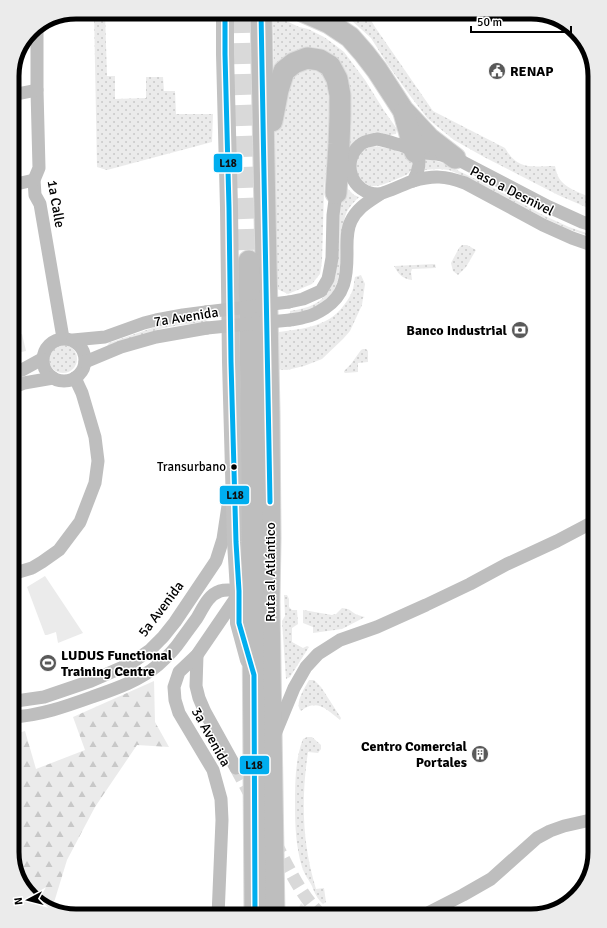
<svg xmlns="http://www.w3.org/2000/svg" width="607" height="928" viewBox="0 0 607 928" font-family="Signika,sans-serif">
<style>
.grass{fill:url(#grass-dots)}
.forest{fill:url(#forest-firs)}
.park{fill:url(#park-tufts)}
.pitch{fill:#ebebeb}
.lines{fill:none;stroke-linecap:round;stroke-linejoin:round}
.minor-tunnel{stroke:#d9d9d9;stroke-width:13;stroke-dasharray:13 6;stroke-linecap:butt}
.trunk-tunnel{stroke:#d9d9d9;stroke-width:21;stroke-dasharray:21 10;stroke-linecap:butt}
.trunk-casing{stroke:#dbdbdb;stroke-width:23}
.minor{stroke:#bebebe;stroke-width:13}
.secondary{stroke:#c2c2c2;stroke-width:18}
.trunk{stroke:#bebebe;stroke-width:21}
.minor-bridge{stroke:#bebebe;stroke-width:13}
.bus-1-casing{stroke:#fff;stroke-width:8}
.bus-1{stroke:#00aeef;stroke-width:5}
.bus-dot{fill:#000;stroke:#fff;stroke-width:1.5}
.labels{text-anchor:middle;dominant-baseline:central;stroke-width:3;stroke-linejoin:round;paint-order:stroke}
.bus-label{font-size:13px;fill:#000;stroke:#fff;text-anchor:end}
.poi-label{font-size:14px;font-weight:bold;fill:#000;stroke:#fff;text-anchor:start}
.street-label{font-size:14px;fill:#000;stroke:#fff}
.rim{fill:none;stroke:#000;stroke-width:5}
.line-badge{stroke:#fff;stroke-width:1.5}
.pale-badge-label{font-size:11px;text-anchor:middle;font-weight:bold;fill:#111}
</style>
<defs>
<pattern id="grass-dots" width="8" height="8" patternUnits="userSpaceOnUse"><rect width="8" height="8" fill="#ebebeb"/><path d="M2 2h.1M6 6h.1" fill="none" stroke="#c8c8c8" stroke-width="1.8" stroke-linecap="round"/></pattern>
<pattern id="forest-firs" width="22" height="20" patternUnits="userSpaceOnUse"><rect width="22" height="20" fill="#ebebeb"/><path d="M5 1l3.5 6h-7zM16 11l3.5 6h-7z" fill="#c8c8c8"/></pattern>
<pattern id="park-tufts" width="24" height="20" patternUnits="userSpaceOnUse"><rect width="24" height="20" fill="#ebebeb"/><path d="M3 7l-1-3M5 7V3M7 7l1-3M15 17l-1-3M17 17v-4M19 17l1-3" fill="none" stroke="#c8c8c8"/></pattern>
</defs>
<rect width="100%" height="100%" fill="#fff"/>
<g class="grass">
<path d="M94,12H105L107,76H115V99L146,98V77H163L164,91H175L176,114H213L212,142L107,170L97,167Z"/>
<path d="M331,12H366L375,27L433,111L505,148C518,171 532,166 555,166C556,170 557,175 559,178C564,188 585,195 595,199V211L558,195L523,177L484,157L454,140L428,119L411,97L388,65L371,38L351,20Z"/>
<path d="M273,18L282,19L299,27L308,29L324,37L335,45L344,52L365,80L385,112L397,129L396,134L389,135L381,133L349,149L336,66L274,70Z"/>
<path d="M303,68H319L328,81L329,108V137L324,191L322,261L320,274L312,284L288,294L273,287L270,156L277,122L288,80Z"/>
<path d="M373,146C381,147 403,150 409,156C411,157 412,161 412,164C413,173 406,175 399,178C391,181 381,187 372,186C356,183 350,160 364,150C366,148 370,147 373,146Z"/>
<path d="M426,158L440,162L492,187L543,215L569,227L595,236V238L568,229L542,217L490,189L466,177L449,170L439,169L423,170L422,165Z"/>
<path d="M347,188L354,195L359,197C353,203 347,209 345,217C336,248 351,292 314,309C307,312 297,313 290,314V311C314,307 326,302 335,277L339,216L342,196Z"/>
<path d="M462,245H467L476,250L466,267L458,275L453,271L451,263L459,248Z"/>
<path d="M435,264L436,268L412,269L411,272L412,280C403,279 398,274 394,266Z"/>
<path d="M361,275L365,284L362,305L350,331L343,339L322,359L304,366L287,370L271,369V333C298,329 327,329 344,305C348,300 351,295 353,289C354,285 354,281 355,277Z"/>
<path d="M206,319L207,323C190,324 174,325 157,330C141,335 125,346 107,346L109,343L155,327L176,322Z"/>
<circle cx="63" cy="359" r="14"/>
<path d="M363,349H366L368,351V362L358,363V372L345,373L344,372V371L351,364L361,350Z"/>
<path d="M284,595H287L289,599V607L292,610H297L298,624L292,628V642L303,648L307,646L309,647L290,677L286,679L282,621L285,616Z"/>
<path d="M342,608C352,609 350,612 358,615C360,616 362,616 365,617L342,629L313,633V627L303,623V610L332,615L336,614Z"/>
<path d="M309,680H314L321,687L341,718L340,720C327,710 317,698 301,711C294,703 305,688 309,680Z"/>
<path d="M307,737H312L321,745V749L318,753L308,752C301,799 302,843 316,889L324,888L326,902L323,904C318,900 314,892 312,886C309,880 304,874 302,867C296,847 295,826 295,806C295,783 295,760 303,739Z"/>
<path d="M301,903L314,916H298V910Z"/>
</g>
<path class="forest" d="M154,681L155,722L169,747L137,745L95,807L67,860L52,909L41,905L20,884L12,852V735L25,731L36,769L85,750L73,717Z"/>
<path class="park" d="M22,334L26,351L12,354V336Z"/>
<path class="pitch" d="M45,576L83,633L58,643L56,632L47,635H45L27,587Z"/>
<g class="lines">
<g class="minor-tunnel">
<path d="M236,768L252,798"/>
<path d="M275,842C288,867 301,896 322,916"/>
</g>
<path class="trunk-tunnel" d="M241,12L249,261"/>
<g class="trunk-casing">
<g id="trunk">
<path d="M261,12L269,413L270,538L269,602L274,916"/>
<path d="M304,12L329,23L350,37L364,53L377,70L403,110L429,138L455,158"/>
<path d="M404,113L415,152"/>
<path d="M272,121L278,90L284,71L294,63L307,58L320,60L330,66L337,79L340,95V117L339,144L336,193"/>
<path d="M249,261L252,469L255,916"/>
</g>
</g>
<g class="minor">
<path d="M37,28V90L39,168L34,180L35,195L40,204L63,338"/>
<path d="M12,95L37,90"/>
<path d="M377,139C384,140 390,142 396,144C402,145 409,148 414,151C423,158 418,173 413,181C406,183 384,194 378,194C352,194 340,162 360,145C364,141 372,140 377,139Z"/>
<path d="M415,152L436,154L455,158L549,207L582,222L595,226"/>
<path d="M413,181C434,175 445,176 465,183L543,225L572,238L595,246"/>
<path d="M12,185L34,180"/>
<path d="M289,302L303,299L321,291L328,279L330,269L332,258L333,215L336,193L339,188"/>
<path d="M290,320C295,319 300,319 305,317C313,316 319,312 325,308C345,295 347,277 347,254C347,244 346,231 351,221C357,208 368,202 380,194"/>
<circle cx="64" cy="360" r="21"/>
<path d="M73,340L105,337L144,323L156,320L183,315L206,312"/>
<path d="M85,362L121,347L156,337L207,328"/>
<path d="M12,373L22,370L42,359"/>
<path d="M12,388L24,383L53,378"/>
<path d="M12,574L32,568L42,562L59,550L80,522L95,483L98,461L95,437L82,393L75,378"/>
<path d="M197,655L196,686L199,698L205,712L236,768"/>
<path d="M12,700L16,701L44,697L91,681L130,664L150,650L163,637L175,622L216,561L223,539L229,499"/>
<path d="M12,717C39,716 67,706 92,697C115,689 139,681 158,665C166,658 175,649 181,640C186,633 192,625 197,618C203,608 208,595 220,591C226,589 233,590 239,591"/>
<path d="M275,734L294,688L306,667L318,654L340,640L377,627L426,605L470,584L507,564L557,541L595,521"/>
<path d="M218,916L222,820L221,799L213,770L179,713L175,700L174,687L179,672L197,655L238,595"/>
<path d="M422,916L463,895L491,879L537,838L550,831L564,826L595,819"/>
</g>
<path class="secondary" d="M225,12V54L229,208L231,362L236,542L239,591V623L249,660"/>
<use href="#trunk" class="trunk"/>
<g class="minor-bridge">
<path d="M206,312L289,302"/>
<path d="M207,328L290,320"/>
</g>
<g class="bus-1-casing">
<g id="bus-1">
<path d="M225,12V54L229,208L231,362L236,542L239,591V623L254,675L255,916"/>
<path d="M261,12L270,502"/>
</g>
</g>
<use href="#bus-1" class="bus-1"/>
</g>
<defs>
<g id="civic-disc" transform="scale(0.9)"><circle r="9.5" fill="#595959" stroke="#fff"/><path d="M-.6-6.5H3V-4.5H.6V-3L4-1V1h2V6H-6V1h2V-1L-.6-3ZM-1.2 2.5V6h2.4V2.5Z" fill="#fff"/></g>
<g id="bank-disc" transform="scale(0.9)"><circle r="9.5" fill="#595959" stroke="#fff"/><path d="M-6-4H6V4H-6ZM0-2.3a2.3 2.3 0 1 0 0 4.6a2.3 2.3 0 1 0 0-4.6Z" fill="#fff"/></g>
<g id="stadium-disc" transform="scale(0.9)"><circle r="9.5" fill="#595959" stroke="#fff"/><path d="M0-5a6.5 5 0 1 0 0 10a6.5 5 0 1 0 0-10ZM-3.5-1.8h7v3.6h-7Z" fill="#fff"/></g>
<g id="building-disc" transform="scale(0.9)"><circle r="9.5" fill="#595959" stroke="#fff"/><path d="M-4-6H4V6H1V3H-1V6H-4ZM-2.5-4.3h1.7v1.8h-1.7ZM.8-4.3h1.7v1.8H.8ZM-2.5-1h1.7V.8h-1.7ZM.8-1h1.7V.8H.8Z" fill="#fff"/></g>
</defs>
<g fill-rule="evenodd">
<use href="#civic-disc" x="497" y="71"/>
<use href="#bank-disc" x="520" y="330"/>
<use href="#stadium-disc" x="48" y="663"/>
<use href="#building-disc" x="480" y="754"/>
</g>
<circle class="bus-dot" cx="234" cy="467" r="3.5"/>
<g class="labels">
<g class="bus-label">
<text x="226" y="467">Transurbano</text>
</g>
<g class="poi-label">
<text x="510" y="71">RENAP</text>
<text x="507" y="330" text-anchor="end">Banco Industrial</text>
<text x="61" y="655">LUDUS Functional<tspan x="61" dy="16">Training Centre</tspan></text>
<text x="467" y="746" text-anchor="end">Centro Comercial<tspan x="467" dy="16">Portales</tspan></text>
</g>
<g class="street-label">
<text transform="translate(512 191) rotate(27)">Paso a Desnivel</text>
<text transform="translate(56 204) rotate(80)">1a Calle</text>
<text transform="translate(186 317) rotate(-9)">7a Avenida</text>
<text transform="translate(270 572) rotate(-90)">Ruta al Atlántico</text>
<text transform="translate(161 609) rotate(-53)">5a Avenida</text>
<text transform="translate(211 737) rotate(61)">3a Avenida</text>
</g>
</g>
<path d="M0 0H607V928H0ZM76 19H531A57 57 0 0 1 588 76V852A57 57 0 0 1 531 909H76A57 57 0 0 1 19 852V76A57 57 0 0 1 76 19Z" fill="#ebebeb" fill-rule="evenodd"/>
<path class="rim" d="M76 19H531A57 57 0 0 1 588 76V852A57 57 0 0 1 531 909H76A57 57 0 0 1 19 852V76A57 57 0 0 1 76 19Z"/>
<g class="line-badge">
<rect x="213" y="153" width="30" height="20" rx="4" fill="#00aeef"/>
<rect x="219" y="485" width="31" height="20" rx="4" fill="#00aeef"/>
<rect x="239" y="755" width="31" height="20" rx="4" fill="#00aeef"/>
</g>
<g class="pale-badge-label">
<text x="228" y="167">L18</text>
<text x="235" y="499">L18</text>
<text x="254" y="769">L18</text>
</g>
<g transform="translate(28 900) rotate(263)" stroke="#ffffff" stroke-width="3" paint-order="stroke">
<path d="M0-3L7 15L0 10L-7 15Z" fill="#000000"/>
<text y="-6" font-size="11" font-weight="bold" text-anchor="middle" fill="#000000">N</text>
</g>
<path d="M471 26v6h100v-6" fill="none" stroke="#000000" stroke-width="2"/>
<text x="477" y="26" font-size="12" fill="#000000" stroke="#ffffff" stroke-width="3" paint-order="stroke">50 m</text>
</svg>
